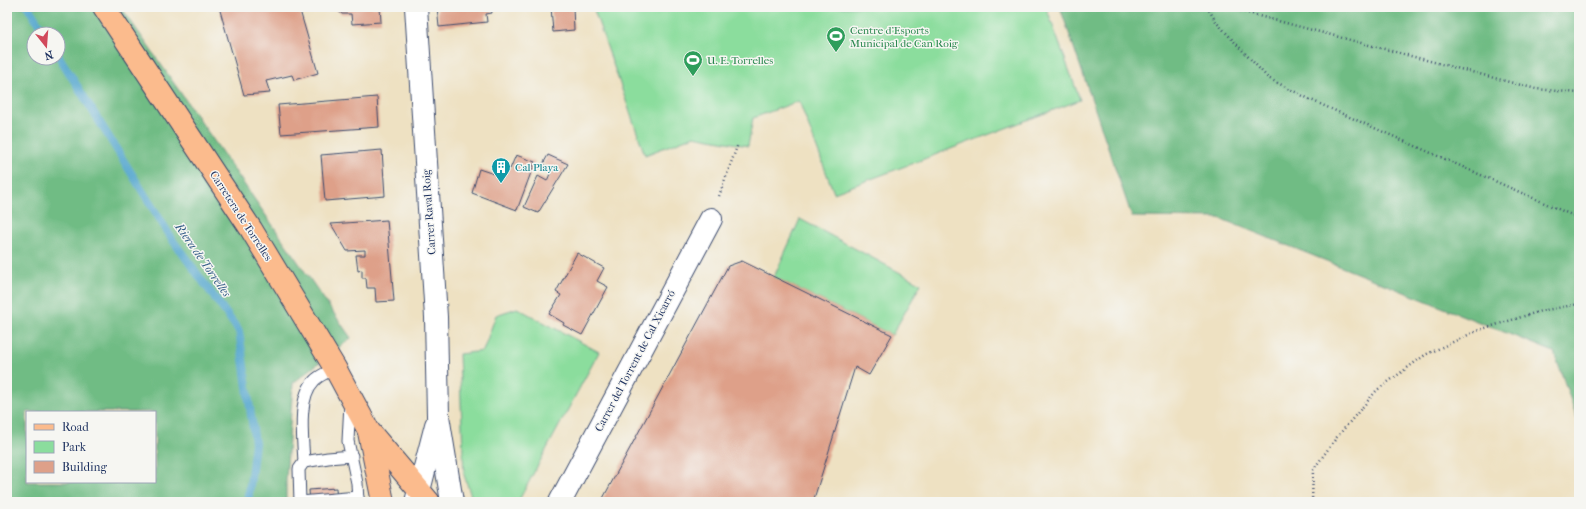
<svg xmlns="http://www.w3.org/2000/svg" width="1586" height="509" viewBox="0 0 1586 509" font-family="'IM FELL French Canon',serif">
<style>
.green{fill:#8bdd9d;stroke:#53867e}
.forest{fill:#70bc84;stroke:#467671;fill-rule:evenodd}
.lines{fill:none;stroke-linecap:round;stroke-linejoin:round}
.stream{stroke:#53a6ce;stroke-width:8}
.building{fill:#dea089}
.service-casing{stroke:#3b4a6d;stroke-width:13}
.minor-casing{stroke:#3b4a6d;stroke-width:24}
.primary-casing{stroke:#3b4a6d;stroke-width:24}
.path{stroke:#3b4a6d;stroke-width:2.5;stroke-dasharray:1 3;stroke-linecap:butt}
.service{stroke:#fff;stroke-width:11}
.minor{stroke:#fff;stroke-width:22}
.primary{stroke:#fbbb8d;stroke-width:22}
.labels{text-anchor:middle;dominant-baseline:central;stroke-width:3;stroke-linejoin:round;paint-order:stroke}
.leisure-label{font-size:11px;fill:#27864d;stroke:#f6f6f2;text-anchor:start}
.culture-label{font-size:11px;fill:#0d838f;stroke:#f6f6f2;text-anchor:start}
.street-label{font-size:11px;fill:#1b2f5e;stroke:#f6f6f2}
.water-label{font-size:12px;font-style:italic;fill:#2f5985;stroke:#f6f6f2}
</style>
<rect width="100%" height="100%" fill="#f6f6f2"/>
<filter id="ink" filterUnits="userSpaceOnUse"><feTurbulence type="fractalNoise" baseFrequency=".025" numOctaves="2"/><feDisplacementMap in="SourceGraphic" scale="8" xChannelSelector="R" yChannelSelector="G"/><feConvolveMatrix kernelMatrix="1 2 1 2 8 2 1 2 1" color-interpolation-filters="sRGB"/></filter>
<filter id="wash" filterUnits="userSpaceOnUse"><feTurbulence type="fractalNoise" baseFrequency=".012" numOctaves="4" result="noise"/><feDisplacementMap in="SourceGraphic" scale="16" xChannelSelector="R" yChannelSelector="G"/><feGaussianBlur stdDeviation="0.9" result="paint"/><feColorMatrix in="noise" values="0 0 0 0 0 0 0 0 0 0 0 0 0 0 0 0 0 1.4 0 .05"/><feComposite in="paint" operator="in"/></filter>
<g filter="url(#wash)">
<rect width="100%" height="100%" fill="#eee1c2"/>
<g class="green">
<path d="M593,7H1046L1080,100L834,193L799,101L753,118L748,146L694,136L645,155Z"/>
<path d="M800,219L921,284L892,335L774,277Z"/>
<path d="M517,308L599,352L518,502H473L464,475L459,354L483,351L496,315Z"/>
</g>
<g class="forest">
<path d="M7,7H121L351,338L293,383L286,480V502H7ZM34,34H58V58H34ZM27,412H155V482H27Z"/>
<path d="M1060,7H1579V424L1554,352L1219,218L1132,217Z"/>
</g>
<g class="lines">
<g class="stream">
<path d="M28,7L45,34"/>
<path d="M58,55L174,242L239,331L255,443L248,502"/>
</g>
</g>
<g id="blocks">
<g class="building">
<path d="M219,7H299L318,73L294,80L292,75L266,81L270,93L244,95Z"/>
<path d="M333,7H380L381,22L352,24L351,14H342Z"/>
<path d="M437,7H491L492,13L486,14L487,22L439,27Z"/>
<path d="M551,7H573L574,30L553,32Z"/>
<path d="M377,97L379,127L281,134L278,105Z"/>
<path d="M382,150L385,196L325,201L321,155Z"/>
<path d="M516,155L535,162L517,210L472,193L479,169L500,176L504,167L510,169Z"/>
<path d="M548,155L568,164L538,213L524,207L538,176L547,181L552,169L543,164Z"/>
<path d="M387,220L394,301L376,302L375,288H367L366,278H362V270L358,271L356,255H365V250L347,251L331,224Z"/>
<path d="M577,253L604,268L597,281L608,287L582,335L563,325L564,323L549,314L561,295L556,292Z"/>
<path d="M742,261L892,335L869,375L855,367L813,502H601L728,266Z"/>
<path d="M336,488L337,502H310L309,490Z"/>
</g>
</g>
</g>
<g filter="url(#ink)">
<use href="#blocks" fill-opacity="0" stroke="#3b4a6d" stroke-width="1"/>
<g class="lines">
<g class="service-casing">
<g id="service">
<path d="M350,403L348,441L357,483L358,502"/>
<path d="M304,462C303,439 297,398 314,381C319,375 329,372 335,368"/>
<path d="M300,502L299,469L304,462L328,458L352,456"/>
<path d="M300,502L358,497"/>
</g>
</g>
<g class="minor-casing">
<g id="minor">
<path d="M416,7L436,317L438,416L452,502"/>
<path d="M416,502L436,425"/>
<path d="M560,502L711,219"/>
</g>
</g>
<g class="primary-casing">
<g id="primary">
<path d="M104,7L251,229L335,368L369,431L429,502"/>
<path d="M369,432L383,502"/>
</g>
</g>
<g class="path">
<path d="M1207,7L1217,23L1268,78L1311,100L1574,216L1579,217"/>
<path d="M1225,7L1536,89L1579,93"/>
<path d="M719,196L738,144"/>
<path d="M1312,502L1313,470L1337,437L1377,390L1425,355L1479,330L1541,311L1579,304"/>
</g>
<use href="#service" class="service"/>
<use href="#minor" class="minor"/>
<use href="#primary" class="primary"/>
</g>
</g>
<defs>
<g id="stadium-pin" transform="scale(1)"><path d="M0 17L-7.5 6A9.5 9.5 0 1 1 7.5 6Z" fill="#2e9e5b" stroke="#f6f6f2"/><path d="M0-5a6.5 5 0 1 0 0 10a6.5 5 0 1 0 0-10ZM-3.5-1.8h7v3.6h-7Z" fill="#fff"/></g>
<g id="building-pin" transform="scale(1)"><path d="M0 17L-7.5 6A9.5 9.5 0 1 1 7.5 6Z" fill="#0f9aa8" stroke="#f6f6f2"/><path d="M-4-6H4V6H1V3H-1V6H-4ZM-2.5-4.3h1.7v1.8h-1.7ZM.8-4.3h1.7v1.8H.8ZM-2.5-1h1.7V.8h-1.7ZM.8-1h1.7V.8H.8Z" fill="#fff"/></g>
</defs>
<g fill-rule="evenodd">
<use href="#stadium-pin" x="836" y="36"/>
<use href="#stadium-pin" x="693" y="60"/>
<use href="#building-pin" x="501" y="167"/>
</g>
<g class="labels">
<g class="leisure-label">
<text x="850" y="30">Centre d'Esports<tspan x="850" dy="13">Municipal de Can Roig</tspan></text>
<text x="707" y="60">U. E. Torrelles</text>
</g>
<g class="culture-label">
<text x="515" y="167">Cal Playa</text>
</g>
<g class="street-label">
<text transform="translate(429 212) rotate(-94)">Carrer Raval Roig</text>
<text transform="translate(241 216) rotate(57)">Carretera de Torrelles</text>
<text transform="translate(635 361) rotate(-62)">Carrer del Torrent de Cal Xicarró</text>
</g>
<g class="water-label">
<text transform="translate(203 260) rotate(55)">Riera de Torrelles</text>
</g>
</g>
<rect width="1586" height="509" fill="none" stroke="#f6f6f2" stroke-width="24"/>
<rect x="26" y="411" width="130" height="72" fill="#f6f6f2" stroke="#9ea6b7"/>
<rect x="34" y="424" width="20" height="6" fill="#fbbb8d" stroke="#9ea6b7"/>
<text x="62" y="431" font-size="12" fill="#1b2f5e">Road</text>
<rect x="34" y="441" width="20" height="12" fill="#8bdd9d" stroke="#9ea6b7"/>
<text x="62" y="451" font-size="12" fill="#1b2f5e">Park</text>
<rect x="34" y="461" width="20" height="12" fill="#dea089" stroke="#9ea6b7"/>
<text x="62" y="471" font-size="12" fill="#1b2f5e">Building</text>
<g transform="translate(46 46) rotate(163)"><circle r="19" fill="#f6f6f2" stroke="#9ea6b7"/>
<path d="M0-3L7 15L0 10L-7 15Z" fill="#d1495b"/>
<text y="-6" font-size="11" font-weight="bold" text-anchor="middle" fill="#1b2f5e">N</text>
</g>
</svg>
